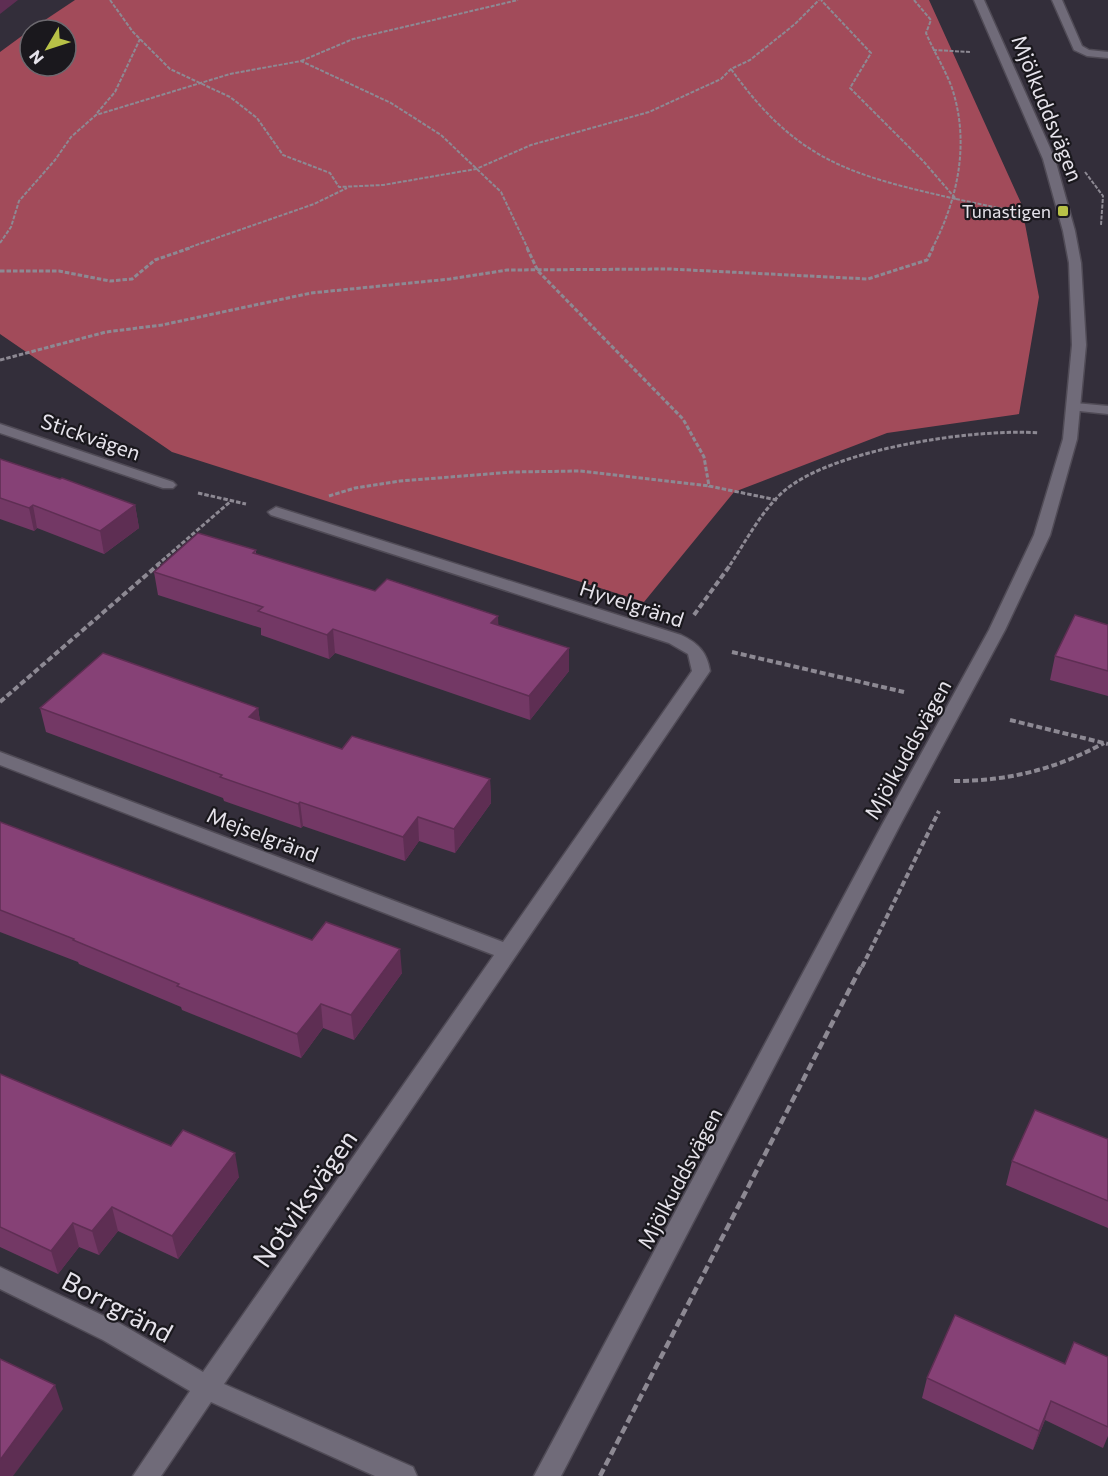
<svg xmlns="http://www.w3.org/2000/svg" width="1108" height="1476" viewBox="0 0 1108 1476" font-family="Commissioner,sans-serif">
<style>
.forest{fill:#a24b5a}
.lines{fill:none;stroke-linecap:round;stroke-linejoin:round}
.service-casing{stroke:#504b56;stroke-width:3}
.minor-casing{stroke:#504b56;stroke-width:3}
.tertiary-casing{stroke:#504b56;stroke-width:3}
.path-far3{stroke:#8d8993;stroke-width:2;stroke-dasharray:4 1.5;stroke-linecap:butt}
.path-far2{stroke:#8d8993;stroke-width:3;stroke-dasharray:4.5 2;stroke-linecap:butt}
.path-far1{stroke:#8d8993;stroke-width:4;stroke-dasharray:6 3;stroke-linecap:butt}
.path{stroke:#8d8993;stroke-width:4.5;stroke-dasharray:8 4;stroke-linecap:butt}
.service{fill:#706b79;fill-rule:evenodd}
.minor{fill:#706b79;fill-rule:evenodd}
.tertiary{fill:#706b79;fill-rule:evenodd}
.wall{fill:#733865}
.shaded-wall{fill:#5e2e53}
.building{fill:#864176;stroke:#5e2e53;stroke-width:1.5}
.poi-dot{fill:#b8c147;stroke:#1a181d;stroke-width:2}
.labels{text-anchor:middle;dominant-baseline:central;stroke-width:4.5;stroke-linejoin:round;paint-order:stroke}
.far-poi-label{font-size:18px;fill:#e6e3eb;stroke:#1a181d;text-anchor:end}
.street-label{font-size:21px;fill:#e6e3eb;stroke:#1a181d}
.near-street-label{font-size:26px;fill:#e6e3eb;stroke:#1a181d}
</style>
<rect width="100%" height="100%" fill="#332e3a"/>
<path class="forest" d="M75,0H929L1021,203L1039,297L1019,414L887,433L734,492L644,602L172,452L0,334V52L30,30V66H66V30H30Z"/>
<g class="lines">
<g class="service-casing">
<path id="service" d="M1052,0H1062L1082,46L1089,50L1108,52V58L1087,56L1074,50Z"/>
</g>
<g class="minor-casing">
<g id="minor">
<path d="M1075,403L1108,406V414L1070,410L1068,407Z"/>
<path d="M0,424L173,482L176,485L173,488H163L0,433Z"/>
<path d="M276,507L681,635C698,643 707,652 710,671L224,1384L413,1467L417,1476H375L211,1402L161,1476H133L190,1391L103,1340L0,1289V1267L121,1324L203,1372L494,955L0,765V752L503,942L692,671L688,654L669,643L271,515L268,512Z"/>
</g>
</g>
<g class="tertiary-casing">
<path id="tertiary" d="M974,0H984L1055,159L1075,231L1081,263L1086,345L1077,439L1050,535L1005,630L900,825L561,1476H534L882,825L989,630L1034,535L1063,439L1072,345L1069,263L1063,231L1043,159Z"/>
</g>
<g class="path-far3">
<path d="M110,0L133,32L170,69L230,97L257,118L283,155L330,173L339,187L383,185L476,169L531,145L649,112L721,79L731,69L750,60L795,24L819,0"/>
<path d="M914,0L931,20L926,33C934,52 945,69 952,88C970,143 958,199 932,249"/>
<path d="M933,50L970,52"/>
<path d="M301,61L353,39L518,0"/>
<path d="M731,69C797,161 850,175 956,199L924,162L850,88L871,53L821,0"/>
<path d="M97,113L115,92L140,39"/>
<path d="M1085,172L1103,196L1101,225"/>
<path d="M956,199L1013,211L1032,212"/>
<path d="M0,243L11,227L19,201L55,160L71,137L96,115L230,74L301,61L391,103L441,135L501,192L528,249"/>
<path d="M185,249L314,204L347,188"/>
</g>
<g class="path-far2">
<path d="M527,248L538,271L683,419L704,457L709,486L777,500"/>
<path d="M0,271H59L110,281L132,279L155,260L190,248"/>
<path d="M0,360L106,332L162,325L311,293L450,279L507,270L670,269L868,279L927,260L933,248"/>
<path d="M198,493L246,504"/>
<path d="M329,496L355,488L400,481L513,472L580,471L709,486"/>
<path d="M157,565L231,501"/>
<path d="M730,565C746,541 762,510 784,491C833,449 975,428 1039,433"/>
</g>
<g class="path-far1">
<path d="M694,615L731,564"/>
<path d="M732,652L904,692"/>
<path d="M0,702L159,564"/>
<path d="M1010,720L1108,744"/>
<path d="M954,781C1009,781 1056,769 1104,743"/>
<path d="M862,967L939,811"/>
</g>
<path class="path" d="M600,1476L862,965"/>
<use href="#service" class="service"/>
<use href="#minor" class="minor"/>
<use href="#tertiary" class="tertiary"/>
</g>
<g class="wall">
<path d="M0,459L135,505L139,528L104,554L37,528L34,531L0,519Z"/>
<path d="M256,550V554L375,591L498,616V626L569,648V671L530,720L335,653L329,659L261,635V628L158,595L154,572Z"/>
<path d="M1108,625V696L1050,680L1055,656Z"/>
<path d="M40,708H258L260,721L342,749L490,779L491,803L455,853L419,841L405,861L303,826L301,828L224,801L223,798L46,732Z"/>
<path d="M0,822L312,940L402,973L354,1040L323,1028L301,1058L182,1010L181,1007L79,964L78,962L0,932Z"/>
<path d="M0,1074L239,1177L178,1259L118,1231L99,1255L79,1247L58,1274L0,1247Z"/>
<path d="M1108,1139V1228L1006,1185L1012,1161Z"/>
<path d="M1108,1357V1436L1103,1448L1045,1420L1033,1450L922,1398L927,1378L1065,1364Z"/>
</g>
<g class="shaded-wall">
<path d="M0,0H18L0,14Z"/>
<path d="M33,505L37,528L34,531L29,508Z"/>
<path d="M135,505L139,528L104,554L100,531Z"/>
<path d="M498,616L499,639L491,623Z"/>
<path d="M333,629L335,653L329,659L327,635Z"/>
<path d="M569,648V671L530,720L529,696Z"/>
<path d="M258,708L261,731L249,717Z"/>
<path d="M490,779L491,803L455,853L454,829Z"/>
<path d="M300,802L303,826L301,828L298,804Z"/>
<path d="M418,817L419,841L405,861L403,837Z"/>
<path d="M400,949L402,973L354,1040L351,1015Z"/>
<path d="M321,1004L323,1028L301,1058L297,1034Z"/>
<path d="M235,1153L239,1177L178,1259L172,1236Z"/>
<path d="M112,1207L118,1231L99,1255L92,1231Z"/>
<path d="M73,1223L79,1247L58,1274L51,1251Z"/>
<path d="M55,1385L63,1409L13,1476H0V1460Z"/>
<path d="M1051,1401L1045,1420L1033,1450L1039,1431Z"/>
</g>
<g class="building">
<path d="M0,459L60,479L62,478L135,505L100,531L33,505L29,508L0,498Z"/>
<path d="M198,533L256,550L253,553L375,591L387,579L498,616L491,623L569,648L529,696L333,629L327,635L258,611L263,607L154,572Z"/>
<path d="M1075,615L1108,625V671L1055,656Z"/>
<path d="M103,653L258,708L249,717L342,749L352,736L490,779L454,829L418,817L403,837L300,802L298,804L220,777L222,775L40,708Z"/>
<path d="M0,822L312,940L326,922L400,949L351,1015L321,1004L297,1034L177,986L179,984L73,940L74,939L0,910Z"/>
<path d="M0,1074L171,1146L183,1130L235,1153L172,1236L112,1207L92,1231L73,1223L51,1251L0,1227Z"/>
<path d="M1035,1110L1108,1139V1201L1012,1161Z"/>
<path d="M955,1315L1065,1364L1074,1342L1108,1357V1427L1051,1401L1039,1431L927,1378Z"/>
<path d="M0,1359L55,1385L0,1460Z"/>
</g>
<rect class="poi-dot" x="1057" y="205" width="12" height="12" rx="3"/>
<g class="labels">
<g class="far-poi-label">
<text x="1051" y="211">Tunastigen</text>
</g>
<g class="street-label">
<text transform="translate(1048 108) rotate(68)">Mjölkuddsvägen</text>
<text transform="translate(91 436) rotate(19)">Stickvägen</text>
<text transform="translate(632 603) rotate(18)">Hyvelgränd</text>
<text transform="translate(907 749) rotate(-61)">Mjölkuddsvägen</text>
<text transform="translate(263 834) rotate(21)">Mejselgränd</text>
<text transform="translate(679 1178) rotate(-62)">Mjölkuddsvägen</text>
</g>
<g class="near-street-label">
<text transform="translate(304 1198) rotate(-55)">Notviksvägen</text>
<text transform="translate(118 1306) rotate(28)">Borrgränd</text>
</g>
</g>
<g transform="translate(48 48) rotate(231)"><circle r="28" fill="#1a181d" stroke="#6c696f" stroke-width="1.5"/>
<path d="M0-4.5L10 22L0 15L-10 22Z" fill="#b8c147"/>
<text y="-9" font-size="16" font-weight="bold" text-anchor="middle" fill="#e6e3eb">N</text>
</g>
</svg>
